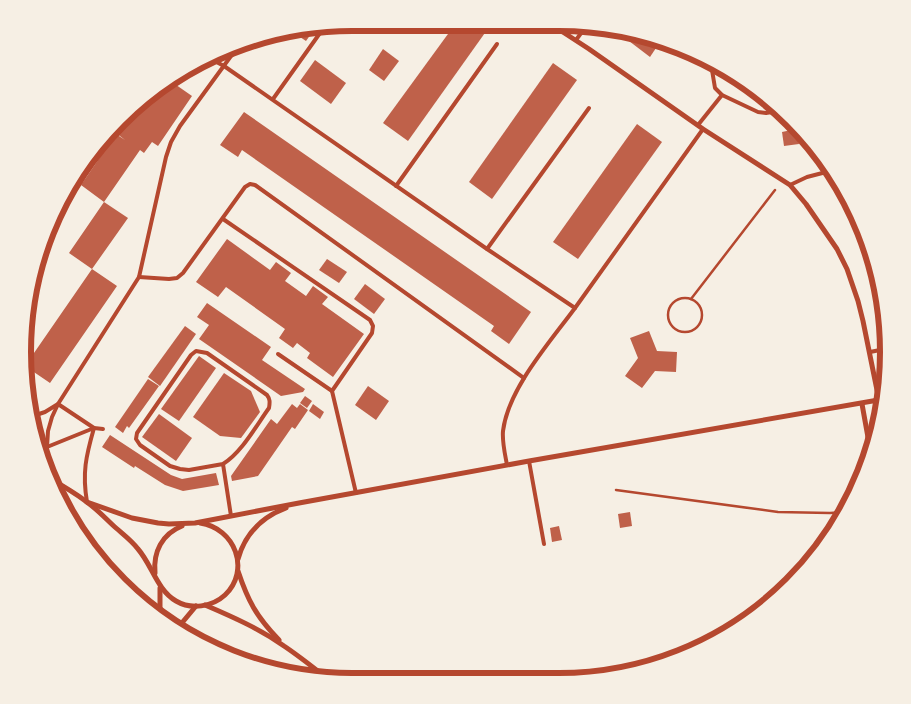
<svg xmlns="http://www.w3.org/2000/svg" width="911" height="704" viewBox="0 0 911 704" font-family="'Golos Text',sans-serif">
<style>
.building{fill:#bf614a}
.lines{fill:none;stroke-linecap:round;stroke-linejoin:round}
.path{stroke:#b5482f;stroke-width:2.5}
.service{stroke:#b5482f;stroke-width:4}
.minor{stroke:#b5482f;stroke-width:5}
.rim{fill:none;stroke:#b5482f;stroke-width:6}
</style>
<rect width="100%" height="100%" fill="#f6efe4"/>
<g class="building">
<path d="M456,23H492L408,141L383,123Z"/>
<path d="M316,27L306,41L291,31Z"/>
<path d="M635,34L662,39L650,57L629,41Z"/>
<path d="M383,49L399,61L384,81L369,70Z"/>
<path d="M315,60L346,83L331,104L300,81Z"/>
<path d="M553,63L577,80L492,199L469,182Z"/>
<path d="M169,80L192,96L158,146L152,142L144,153L140,150L104,202L81,185L116,134L125,140L111,129L119,119Z"/>
<path d="M762,93L771,103L764,105Z"/>
<path d="M244,112L531,312L509,344L491,331L494,326L242,150L238,157L220,145Z"/>
<path d="M637,124L662,142L578,259L553,242Z"/>
<path d="M796,129L799,144L784,146L782,132Z"/>
<path d="M849,199L859,217L852,218Z"/>
<path d="M104,202L128,218L92,269L117,286L50,383L25,366L92,269L69,253Z"/>
<path d="M227,239L270,270L276,262L291,273L285,281L306,296L313,286L328,297L322,304L364,334L333,377L307,358L310,353L297,343L293,348L279,338L285,329L226,287L218,297L196,282Z"/>
<path d="M327,259L347,272L339,283L319,270Z"/>
<path d="M365,284L385,299L374,314L354,299Z"/>
<path d="M207,303L271,347L262,360L305,389L303,392L281,396L199,339L209,325L197,317Z"/>
<path d="M185,326L196,334L160,386L148,377Z"/>
<path d="M649,331L657,351L677,352L676,372L655,371L642,388L625,376L638,358L630,338Z"/>
<path d="M199,356L216,368L179,421L161,409Z"/>
<path d="M224,373L251,391L260,412L241,438L220,436L193,417Z"/>
<path d="M148,379L159,386L129,428L127,426L123,433L115,427Z"/>
<path d="M368,386L389,401L376,420L355,405Z"/>
<path d="M305,396L312,401L307,408L300,403Z"/>
<path d="M292,404L297,408L300,404L308,410L295,429L292,427L258,476L232,481L231,476L271,419L277,424Z"/>
<path d="M313,404L324,412L320,419L309,411Z"/>
<path d="M159,414L192,438L176,461L142,437Z"/>
<path d="M110,435L171,475L182,479L216,473L219,485L183,491L165,485L135,466L134,468L102,447Z"/>
<path d="M630,512L632,526L620,528L618,514Z"/>
<path d="M559,526L562,540L552,542L550,528Z"/>
</g>
<g class="lines">
<g class="path">
<circle cx="685" cy="315" r="17"/>
<path d="M691,299L775,190"/>
<path d="M616,490L778,512L830,513L845,512"/>
</g>
<g class="service">
<path d="M576,40L587,25"/>
<path d="M209,58L224,66L487,249L575,308C550,342 508,389 503,431C502,442 505,454 507,465"/>
<path d="M711,64L715,88L722,95L758,112L766,113L778,111"/>
<path d="M273,99L325,26"/>
<path d="M698,125L722,95"/>
<path d="M790,185L807,177L834,170"/>
<path d="M396,186L497,44"/>
<path d="M223,219L370,320L373,326L372,333L332,391L356,493"/>
<path d="M487,249L589,108"/>
<path d="M139,277L169,279L177,278L183,273L245,187L250,184L255,185L524,378"/>
<path d="M575,308L703,129"/>
<path d="M870,352L880,350H888"/>
<path d="M278,354L332,391"/>
<path d="M33,416L45,412L58,404L139,277L166,157L171,142L180,126L239,45"/>
<path d="M47,447L94,428"/>
<path d="M40,459L47,447L48,431L52,417L58,404L94,428L103,429"/>
<path d="M529,461L544,544"/>
<path d="M223,464L189,470L180,469L170,466L140,445L136,439L137,433L191,355L196,351L207,353L267,395C270,399 270,402 269,408C256,426 242,452 223,464L231,516"/>
<path d="M87,502C82,473 86,456 94,428"/>
</g>
<g class="minor">
<path d="M549,23L589,49L703,129L790,185L806,204L837,249L847,269L858,301L863,321L879,400"/>
<path d="M862,404L871,454"/>
<path d="M50,478C62,486 76,493 88,503C98,510 107,520 116,528C124,535 132,541 138,549C152,565 157,590 176,601C191,610 212,607 225,595C251,570 235,528 200,523"/>
<path d="M87,502L132,518L158,523L169,524L195,523L299,503L529,461L884,399"/>
<path d="M238,559C245,534 262,517 286,508"/>
<path d="M238,571C248,601 256,616 279,640"/>
<path d="M155,573C153,552 162,534 182,526"/>
<path d="M160,588V619"/>
<path d="M205,605C233,617 260,629 284,646C299,656 314,668 328,679"/>
<path d="M176,630L196,606"/>
</g>
</g>
<path d="M0 0H911V704H0ZM352 31H559A321 321 0 0 1 880 352V352A321 321 0 0 1 559 673H352A321 321 0 0 1 31 352V352A321 321 0 0 1 352 31Z" fill="#f6efe4" fill-rule="evenodd"/>
<path class="rim" d="M352 31H559A321 321 0 0 1 880 352V352A321 321 0 0 1 559 673H352A321 321 0 0 1 31 352V352A321 321 0 0 1 352 31Z"/>
</svg>
